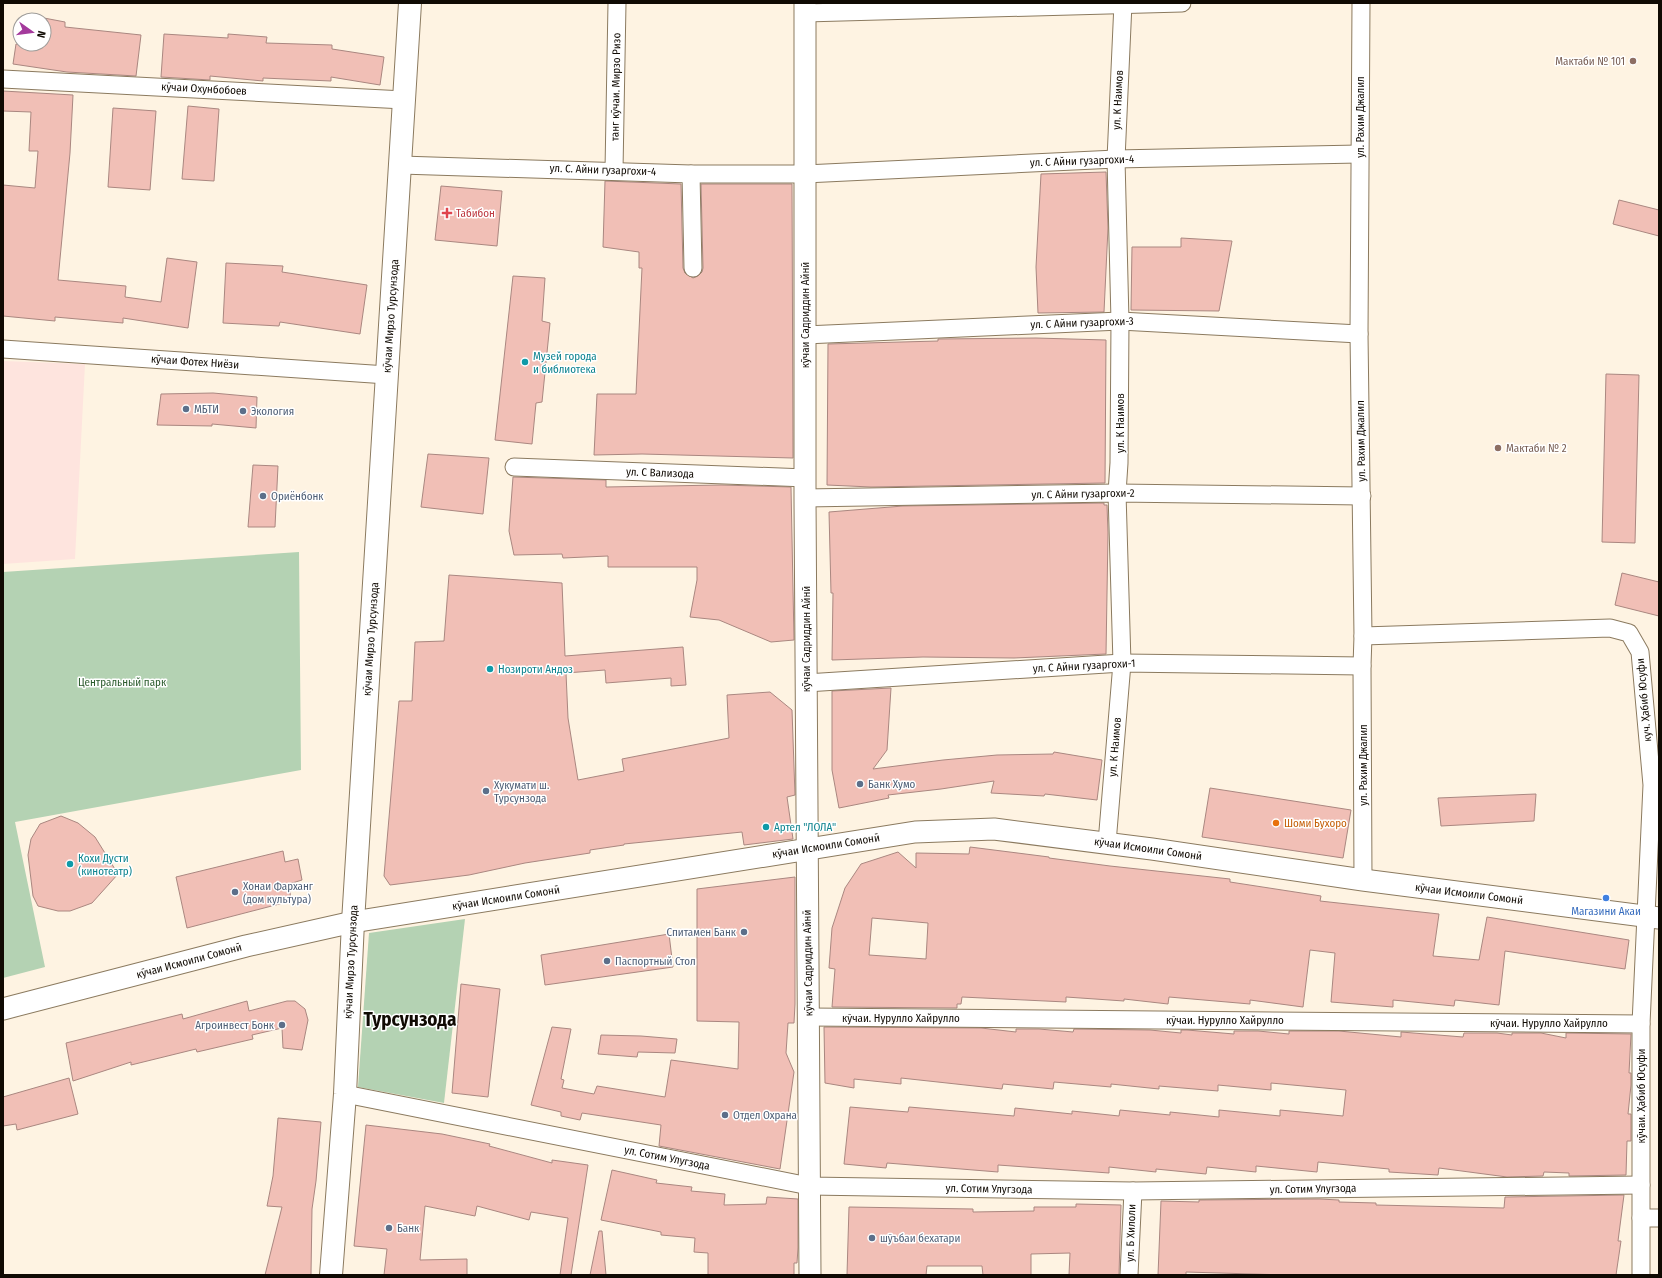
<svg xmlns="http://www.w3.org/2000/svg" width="1662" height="1278" viewBox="0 0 1662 1278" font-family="'Fira Sans Condensed',sans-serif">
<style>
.commercial{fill:#fee4de}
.park{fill:#b4d2b3}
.building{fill:#f1bfb6;stroke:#aa8780;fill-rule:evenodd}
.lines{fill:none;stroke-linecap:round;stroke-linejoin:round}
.minor-casing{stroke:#8b7a5f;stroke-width:19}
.tertiary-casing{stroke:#8b7a5f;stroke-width:23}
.secondary-casing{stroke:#8b7a5f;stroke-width:24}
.minor{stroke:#fff;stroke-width:17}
.tertiary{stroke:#fff;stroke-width:21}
.secondary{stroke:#fff;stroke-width:22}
.education-dot{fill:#8d6e63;stroke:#fff;stroke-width:1.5}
.health-dot{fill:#e0444e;stroke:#fff;stroke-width:1.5}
.culture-dot{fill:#0f9aa8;stroke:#fff;stroke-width:1.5}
.service-dot{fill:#5c6f8a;stroke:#fff;stroke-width:1.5}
.food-dot{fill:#e8710a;stroke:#fff;stroke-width:1.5}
.shop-dot{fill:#3f7fe0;stroke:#fff;stroke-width:1.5}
.labels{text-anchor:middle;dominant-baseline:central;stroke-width:3;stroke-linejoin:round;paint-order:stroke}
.education-label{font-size:11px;fill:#785e54;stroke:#fff;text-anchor:end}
.street-label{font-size:11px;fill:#100a03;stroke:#fff}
.health-label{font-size:11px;fill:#be3a42;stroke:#fff;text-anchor:start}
.culture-label{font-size:11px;fill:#0d838f;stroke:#fff;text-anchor:start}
.service-label{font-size:11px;fill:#4e5e75;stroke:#fff;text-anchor:start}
.park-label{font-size:11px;fill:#2a5a2c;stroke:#fff}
.food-label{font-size:11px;fill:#c56008;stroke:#fff;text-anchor:start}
.shop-label{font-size:11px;fill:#366cbe;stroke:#fff}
.town-label{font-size:19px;font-weight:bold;fill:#100a03;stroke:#fff}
</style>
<rect width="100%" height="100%" fill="#fef3e2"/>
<path class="commercial" d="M3,361L85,364L75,559L3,564Z"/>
<g class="park">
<path d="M299,552L301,770L15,822L45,967L3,978V572Z"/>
<path d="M465,919L444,1103L358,1087L369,933Z"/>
</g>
<g class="building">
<path d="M44,18L65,22V27L141,35L136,76L67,72L13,64L16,44H44Z"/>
<path d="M164,34L228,38V34L267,37L266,43L332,45V49L384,57L380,85L331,77V81L263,78V81L210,76V80L161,77Z"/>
<path d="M3,91L73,95L70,153L58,280L126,286L125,297L161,302L167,258L197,262L188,328L123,318V323L55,317V321L3,316V185L35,188L38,151H29L31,112L3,111Z"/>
<path d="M188,106L219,109L214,181L182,179Z"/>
<path d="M113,108L156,111L150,190L108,187Z"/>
<path d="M1106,172L1108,228L1104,312L1038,313L1036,267L1041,174Z"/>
<path d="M605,181L681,184L683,268L685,273L693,278L698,276L702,272L703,268L701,184H792L793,458L642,454L594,455L597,394H636L642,268H639V252L603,247Z"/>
<path d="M441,186L502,191L497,246L435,240Z"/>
<path d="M1619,200L1659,210V236L1613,224Z"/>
<path d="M1181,238L1232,241L1219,311L1131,310L1132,247H1181Z"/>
<path d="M226,263L283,266L282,272L367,285L360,334L280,322L279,326L223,323Z"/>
<path d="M513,276L545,278L542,321L550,323L542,402L536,403L532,444L495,440Z"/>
<path d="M1036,338L1106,340L1105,483L871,487L827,485L828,344L938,341V339Z"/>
<path d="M1606,374L1639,375L1635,543L1602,542Z"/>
<path d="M213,393L257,397L256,428L212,424V426L157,425L161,394Z"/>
<path d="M428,454L489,458L483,514L421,507Z"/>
<path d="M253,465L278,466L275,527H248Z"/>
<path d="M513,477L606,480V487L721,485L791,487L794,640L771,642L719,620L690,617L697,580V567H608V556L563,558L562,554L514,555L509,531Z"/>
<path d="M1104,503V505H1107L1108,533L1106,654L1014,658L923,657L832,660L833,593H831L829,512L903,506Z"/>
<path d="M1622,573L1659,582V616L1615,605Z"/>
<path d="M449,575L562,583L565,656L683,647L686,685L671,686V678L606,683L605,670L566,673L568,718L578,780L624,771L622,759L729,738L727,695L770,692L792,710L795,795L787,797L793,839L744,845L742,832L624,844V845L590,850V853L525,863L469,875L390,885L384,876L399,701H412L415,642L444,641Z"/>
<path d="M891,688L887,750L873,769L943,760L997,755L1053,754L1054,752L1102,760L1097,800L1045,794L1044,796L991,793L994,781L941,789L888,795L889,798L839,808L832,770V691Z"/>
<path d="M1210,788L1351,810L1343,858L1202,837Z"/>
<path d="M1536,794L1534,821L1441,826L1438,798Z"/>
<path d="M61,816L78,823L95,837L118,874L92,903L70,911H58L38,906L33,896L28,855L31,839L40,824Z"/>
<path d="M970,847L1049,857V858L1110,866L1230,879V882L1321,896L1320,901L1439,914L1433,956L1479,960L1487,917L1629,940L1625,969L1505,951L1499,1005L1455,1000L1454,1006L1393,1000V1007L1331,1002L1335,953L1310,950L1303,1007L1250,1000V1004L1169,997L1168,1004L1124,999V1001L1066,997V1002L962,997L961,1004H957V1008L832,1007L835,969L829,968L832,928L845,888L861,864L898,852L916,868V853L969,854ZM872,918L928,923L926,959L869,955Z"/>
<path d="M283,851L285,862L298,859L302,880L289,884L291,901L187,928L176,877Z"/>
<path d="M795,877V1004L794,1023H788L786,1053L794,1072L780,1169L659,1146L661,1125L582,1113L580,1120L561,1116V1112L531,1105L552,1027L571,1029L561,1079L564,1080L562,1088L594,1094L597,1086L665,1097L671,1060L738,1069L739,1022L697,1021V889Z"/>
<path d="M669,934L673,967L545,985L541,955Z"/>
<path d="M461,984L500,989L488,1097L452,1093Z"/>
<path d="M247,1001L249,1011L287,1001H295L305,1009L308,1020L302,1050L283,1048L282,1028L252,1035L253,1039L197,1052L196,1049L131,1065V1062L73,1081L66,1043L182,1014L183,1019Z"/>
<path d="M824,1027L981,1028L1016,1032V1029H1039L1073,1032L1074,1029L1150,1030L1181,1033V1030H1187L1234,1034V1031H1258L1289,1034V1031H1339L1401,1037V1032L1463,1037L1464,1033H1497L1512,1035V1033H1541L1566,1038V1033L1631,1034L1629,1073H1631V1085L1628,1114H1631V1141H1627L1626,1175L1569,1176V1173L1544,1172L1543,1176L1507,1177L1439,1168L1438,1175L1389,1172V1169L1318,1162L1317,1172L1256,1166V1172L1207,1167L1206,1174L1156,1169V1172L1109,1167V1173L998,1165V1172L887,1163L886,1168L844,1164L850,1107L908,1112L909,1107L1014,1116L1015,1108L1072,1114V1111L1119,1116L1120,1110L1170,1115V1112L1219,1117V1110L1280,1116V1110L1343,1116L1346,1090L1271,1083V1090L1218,1085V1091L1159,1086V1089L1111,1084V1087L1054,1082L1053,1089L1003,1084L1002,1089L901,1078V1084L854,1079V1088L825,1083Z"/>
<path d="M601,1035L641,1036L677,1039L675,1053L638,1052L637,1057L598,1054Z"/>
<path d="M69,1078L78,1114L17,1130L16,1124L3,1126V1097Z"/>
<path d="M278,1118L321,1122L316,1181L312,1209L311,1275H265L282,1207L267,1206L273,1176Z"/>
<path d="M366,1125L442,1134L490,1144L489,1146L552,1163V1160L588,1165L571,1275H560L568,1218L531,1212L529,1220L477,1206L475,1216L425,1206L420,1260L467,1259V1275H384L387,1249L354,1246Z"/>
<path d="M612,1170L657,1180L656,1183L692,1187L691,1191L725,1194L724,1205L766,1204L767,1197L798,1199V1248L797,1263H794V1275H708V1253L694,1252L695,1238L661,1235V1232L601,1220Z"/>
<path d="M1624,1195L1618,1241H1621L1616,1275H1286L1186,1272V1275H1158L1161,1201L1199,1202V1200L1320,1199L1339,1200V1202L1376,1203V1205L1504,1208L1505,1197Z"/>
<path d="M1076,1204L1121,1205L1119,1275H1069L1070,1253L1031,1254V1275H983L982,1266H927L926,1275H847L849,1207L973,1209V1212L1034,1211V1207H1076Z"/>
<path d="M599,1231H602L606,1275H590Z"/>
</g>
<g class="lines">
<g class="minor-casing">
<g id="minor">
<path d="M1361,3L1359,334L1363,636L1362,666L1363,880"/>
<path d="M805,13L1182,3"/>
<path d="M3,79L404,100"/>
<path d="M401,165L691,174H805L1116,159L1359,154"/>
<path d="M614,170L617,3"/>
<path d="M691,174L693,268"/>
<path d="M805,335L1120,321L1359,334"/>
<path d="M3,349L387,375"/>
<path d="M514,467L806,478"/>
<path d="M805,498L1117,493L1362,496"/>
<path d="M1363,636L1610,628L1629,633L1640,652L1652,785L1641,1024V1275"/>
<path d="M806,683L1122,663L1362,666"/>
<path d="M1107,843L1122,663L1117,493L1119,463L1120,321L1116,159L1123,3"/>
<path d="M809,1017L1641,1024"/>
<path d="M345,1094L809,1186L1133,1191L1641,1185"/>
<path d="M1641,1218H1659"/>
<path d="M1129,1275L1133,1191"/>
</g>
</g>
<g class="tertiary-casing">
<g id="tertiary">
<path d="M805,3V498L810,1275"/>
<path d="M3,1009L246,946L353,922L915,832L994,829L1152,849L1363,880L1659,918"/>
</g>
</g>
<g class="secondary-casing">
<path id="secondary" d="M331,1275L345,1094L353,922L410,3"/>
</g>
<use href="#minor" class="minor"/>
<use href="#tertiary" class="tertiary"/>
<use href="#secondary" class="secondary"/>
</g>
<g class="education-dot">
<circle cx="1633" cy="61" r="4"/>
<circle cx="1498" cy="448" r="4"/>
</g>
<path class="health-dot" d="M445 207h4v4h4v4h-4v4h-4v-4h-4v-4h4z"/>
<g class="culture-dot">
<circle cx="525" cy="362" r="4"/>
<circle cx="490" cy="669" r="4"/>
<circle cx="766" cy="827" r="4"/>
<circle cx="70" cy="864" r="4"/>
</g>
<g class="service-dot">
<circle cx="186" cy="409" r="4"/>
<circle cx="243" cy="411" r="4"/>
<circle cx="263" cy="496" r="4"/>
<circle cx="860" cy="784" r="4"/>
<circle cx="486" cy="791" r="4"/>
<circle cx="235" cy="892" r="4"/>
<circle cx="744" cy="932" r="4"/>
<circle cx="607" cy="961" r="4"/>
<circle cx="282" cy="1025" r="4"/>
<circle cx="725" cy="1115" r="4"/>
<circle cx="389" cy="1228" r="4"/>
<circle cx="872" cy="1238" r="4"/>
</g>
<circle class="food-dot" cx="1276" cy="823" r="4"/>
<circle class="shop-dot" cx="1606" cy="898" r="4"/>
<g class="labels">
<g class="education-label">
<text x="1625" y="61">Мактаби № 101</text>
<text x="1506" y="448" text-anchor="start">Мактаби № 2</text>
</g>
<g class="street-label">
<text transform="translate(616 87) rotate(-89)">танг кӯчаи. Мирзо Ризо</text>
<text transform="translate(204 89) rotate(3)">кӯчаи Охунбобоев</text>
<text transform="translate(1118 100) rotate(-87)">ул. К Наимов</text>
<text transform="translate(1360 117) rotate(-90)">ул. Рахим Джалил</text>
<text transform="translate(1082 161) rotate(-2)">ул. С Айни гузаргохи-4</text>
<text transform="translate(603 170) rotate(2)">ул. С. Айни гузаргохи-4</text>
<text transform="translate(805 315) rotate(-90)">кӯчаи Садриддин Айнӣ</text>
<text transform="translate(391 316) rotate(-86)">кӯчаи Мирзо Турсунзода</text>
<text transform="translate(1082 323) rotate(-2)">ул. С Айни гузаргохи-3</text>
<text transform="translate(195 362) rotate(4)">кӯчаи Фотех Ниёзи</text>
<text transform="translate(1120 423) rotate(-90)">ул. К Наимов</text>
<text transform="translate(1361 441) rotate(-91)">ул. Рахим Джалил</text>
<text transform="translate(660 473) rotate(2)">ул. С Вализода</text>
<text transform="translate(1083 494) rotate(-1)">ул. С Айни гузаргохи-2</text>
<text transform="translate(371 639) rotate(-86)">кӯчаи Мирзо Турсунзода</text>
<text transform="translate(806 639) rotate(-90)">кӯчаи Садриддин Айнӣ</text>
<text transform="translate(1084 666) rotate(-3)">ул. С Айни гузаргохи-1</text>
<text transform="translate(1644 700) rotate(-95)">куч. Ҳабиб Юсуфи</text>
<text transform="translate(1115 747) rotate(-85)">ул. К Наимов</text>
<text transform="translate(1363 765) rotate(-90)">ул. Рахим Джалил</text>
<text transform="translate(826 846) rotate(-9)">кӯчаи Исмоили Сомонӣ</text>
<text transform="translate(1148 849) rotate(8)">кӯчаи Исмоили Сомонӣ</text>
<text transform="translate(1469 894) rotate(7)">кӯчаи Исмоили Сомонӣ</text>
<text transform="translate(506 898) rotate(-9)">кӯчаи Исмоили Сомонӣ</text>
<text transform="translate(189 961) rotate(-15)">кӯчаи Исмоили Сомонӣ</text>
<text transform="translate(351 962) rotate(-87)">кӯчаи Мирзо Турсунзода</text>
<text transform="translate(808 963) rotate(-91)">кӯчаи Садриддин Айнӣ</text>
<text x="901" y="1018">кӯчаи. Нурулло Хайрулло</text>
<text x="1225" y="1020">кӯчаи. Нурулло Хайрулло</text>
<text x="1549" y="1023">кӯчаи. Нурулло Хайрулло</text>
<text transform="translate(1641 1096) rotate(-90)">кӯчаи. Ҳабиб Юсуфи</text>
<text transform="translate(667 1158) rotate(11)">ул. Сотим Улугзода</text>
<text transform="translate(989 1189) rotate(1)">ул. Сотим Улугзода</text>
<text transform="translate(1313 1189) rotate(-1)">ул. Сотим Улугзода</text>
<text transform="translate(1131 1233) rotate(-88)">ул. Б Хилоли</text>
</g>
<g class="health-label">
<text x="456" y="213">Табибон</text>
</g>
<g class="culture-label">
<text x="533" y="356">Музей города<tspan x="533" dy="13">и библиотека</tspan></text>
<text x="498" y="669">Нозироти Андоз</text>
<text x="774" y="827">Артел "ЛОЛА"</text>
<text x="78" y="858">Кохи Дусти<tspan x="78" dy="13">(кинотеатр)</tspan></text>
</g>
<g class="service-label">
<text x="194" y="409">МБТИ</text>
<text x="251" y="411">Экология</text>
<text x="271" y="496">Ориёнбонк</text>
<text x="868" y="784">Банк Хумо</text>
<text x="494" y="785">Хукумати ш.<tspan x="494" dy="13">Турсунзода</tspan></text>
<text x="243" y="886">Хонаи Фарханг<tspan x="243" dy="13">(дом культура)</tspan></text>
<text x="736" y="932" text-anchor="end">Спитамен Банк</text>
<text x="615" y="961">Паспортный Стол</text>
<text x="274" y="1025" text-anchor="end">Агроинвест Бонк</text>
<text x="733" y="1115">Отдел Охрана</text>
<text x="397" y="1228">Банк</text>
<text x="880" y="1238">шӯъбаи бехатари</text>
</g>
<g class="park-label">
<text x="122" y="682">Центральный парк</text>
</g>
<g class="food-label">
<text x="1284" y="823">Шоми Бухоро</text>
</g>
<g class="shop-label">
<text x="1606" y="911">Магазини Акаи</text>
</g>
<g class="town-label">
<text x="410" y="1019">Турсунзода</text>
</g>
</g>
<rect width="1662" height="1278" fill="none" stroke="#100a03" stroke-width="8"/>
<g transform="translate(32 32) rotate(104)"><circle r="19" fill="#ffffff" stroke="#9f9d9a"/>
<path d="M0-3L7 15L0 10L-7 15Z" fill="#a43a9c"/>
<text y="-6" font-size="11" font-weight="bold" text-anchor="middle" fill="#100a03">N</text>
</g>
</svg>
